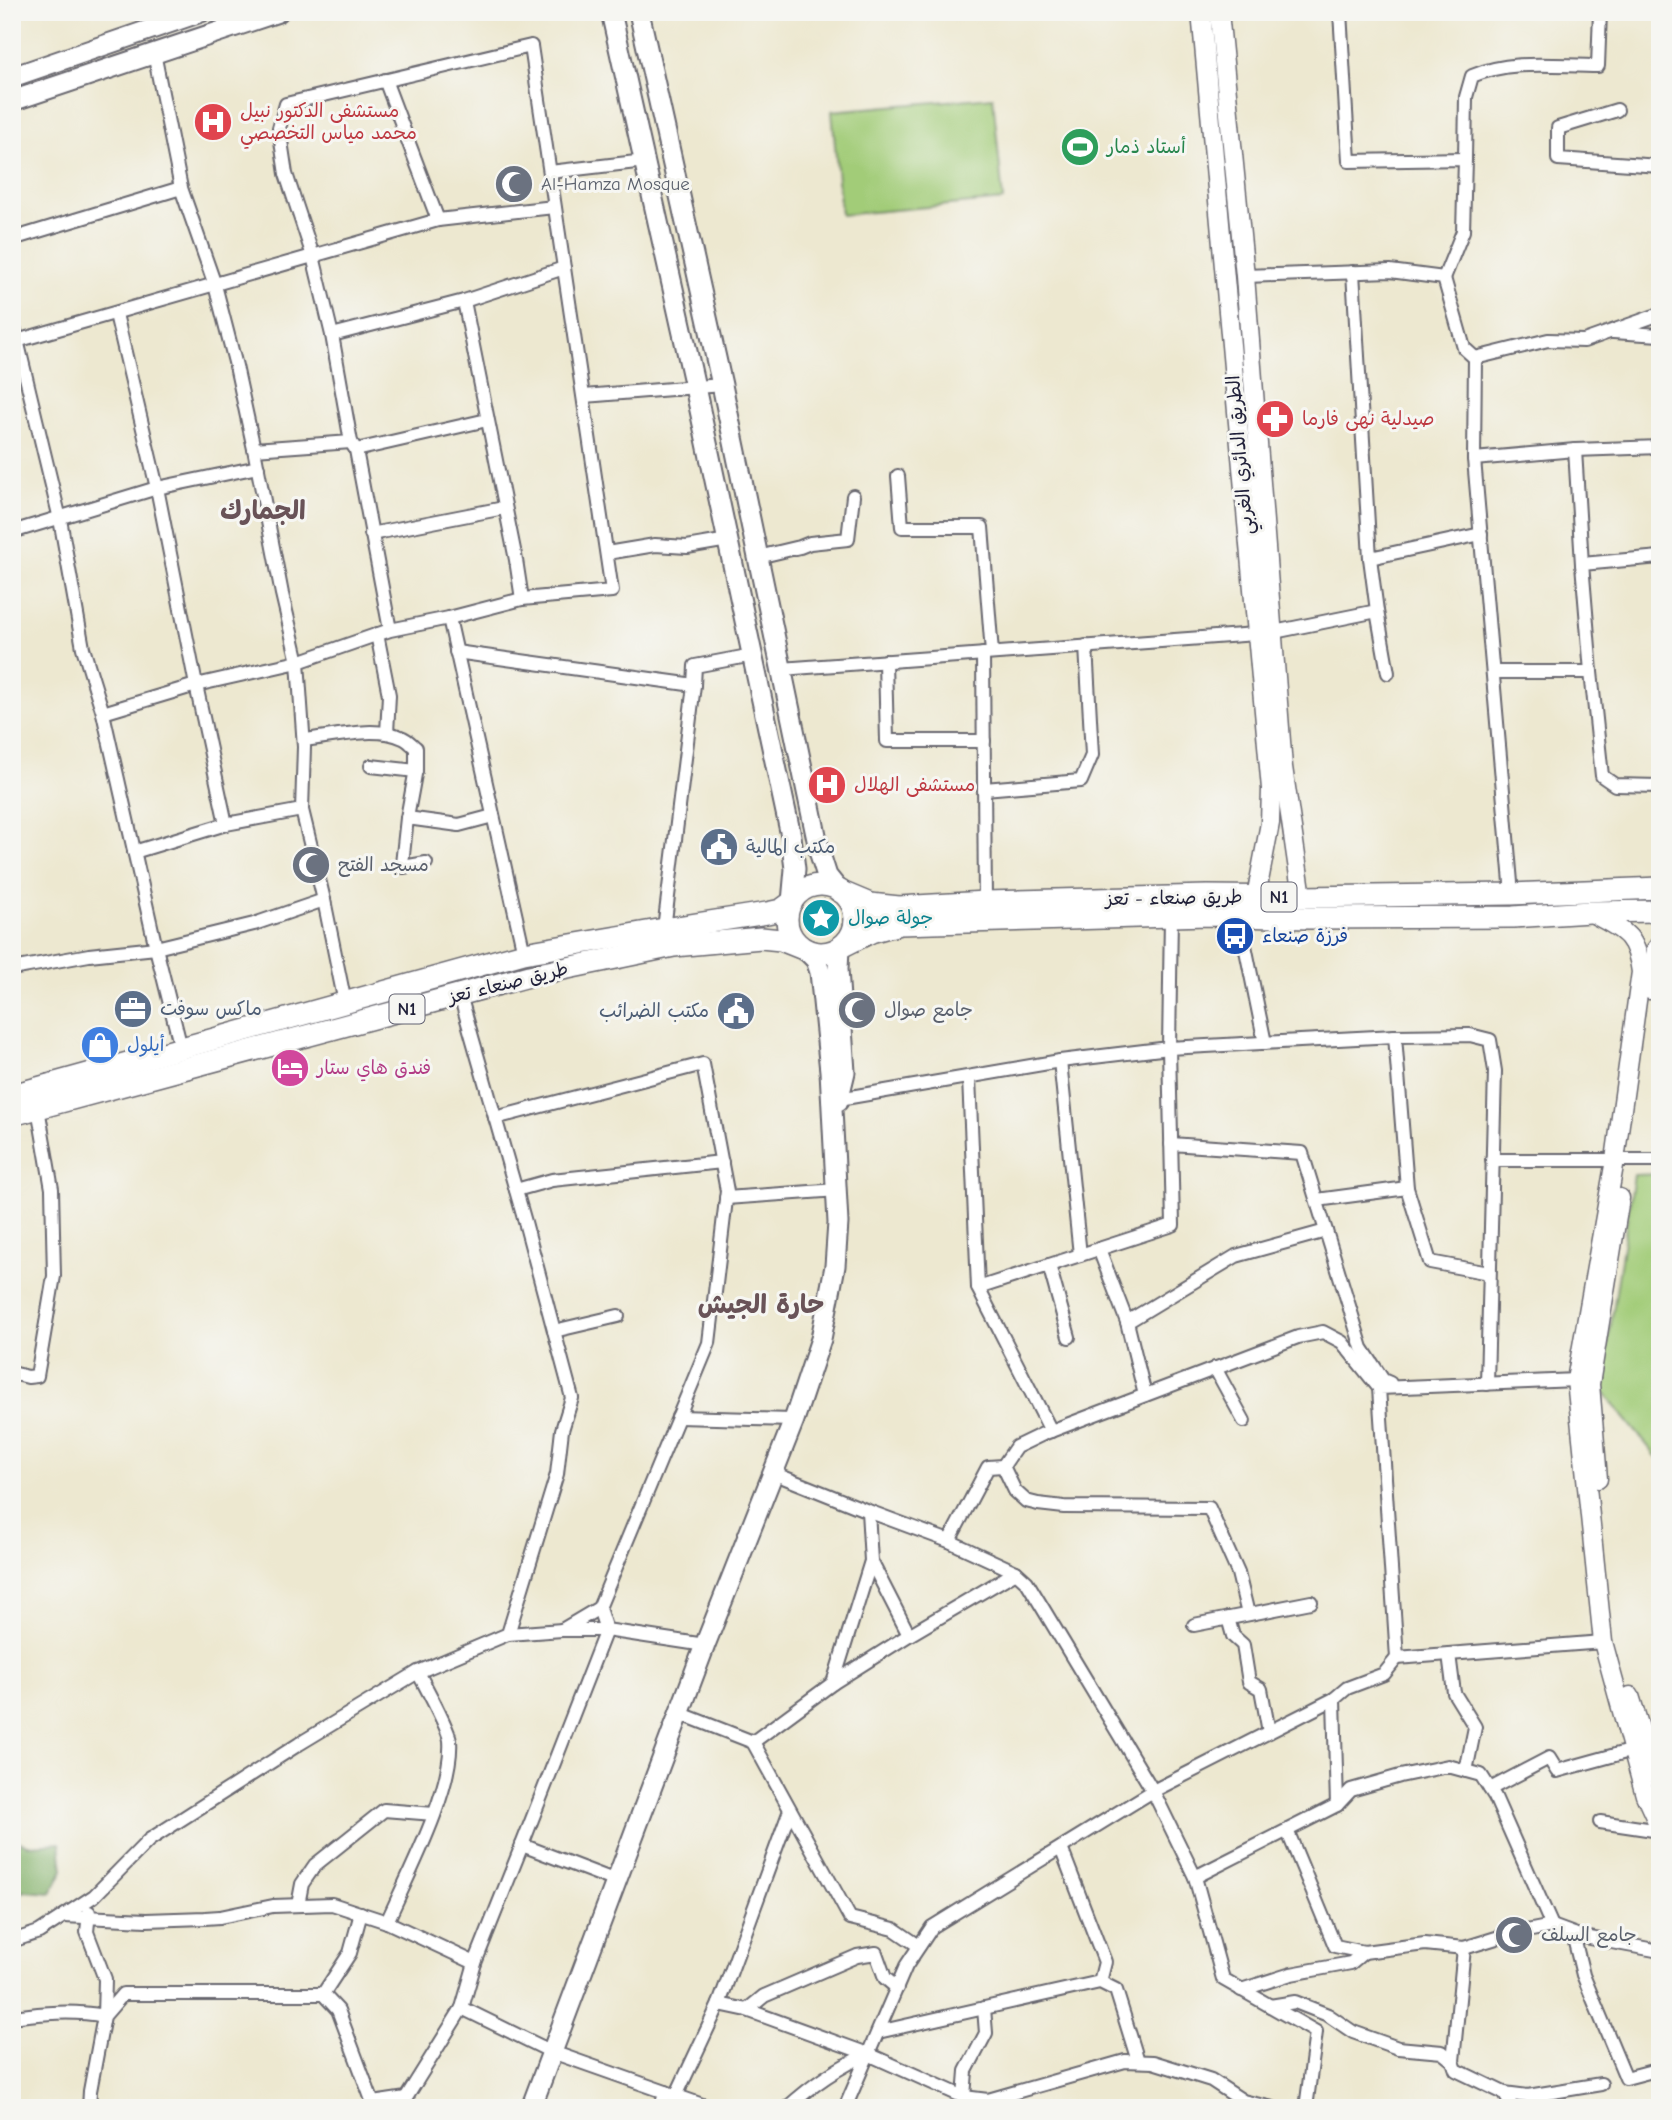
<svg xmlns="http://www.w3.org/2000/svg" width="1672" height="2120" viewBox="0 0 1672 2120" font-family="'Comic Neue','Playpen Sans Arabic',sans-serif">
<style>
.green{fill:#a2cc78;stroke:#62775a;stroke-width:2}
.forest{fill:#81b068;stroke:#526952;stroke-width:2}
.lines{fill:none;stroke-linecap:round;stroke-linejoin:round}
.street-casing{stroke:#69676f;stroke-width:16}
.secondary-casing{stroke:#69676f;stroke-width:21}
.primary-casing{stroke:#69676f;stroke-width:23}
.highway-casing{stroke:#69676f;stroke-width:24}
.street{stroke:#fff;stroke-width:12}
.secondary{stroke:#fff;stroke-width:18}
.primary{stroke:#fff;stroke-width:19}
.highway{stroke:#fff;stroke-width:21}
.labels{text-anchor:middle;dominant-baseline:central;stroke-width:6;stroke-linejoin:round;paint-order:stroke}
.shield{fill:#f6f6f2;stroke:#626272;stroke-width:2}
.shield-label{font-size:18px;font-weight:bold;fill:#22223b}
.health-label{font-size:19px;fill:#be3a42;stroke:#f6f6f2;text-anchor:start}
.leisure-label{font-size:19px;fill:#27864d;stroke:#f6f6f2;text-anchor:start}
.worship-label{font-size:19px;fill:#5b616d;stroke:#f6f6f2;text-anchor:start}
.street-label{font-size:19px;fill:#22223b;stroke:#f6f6f2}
.service-label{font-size:19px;fill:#4e5e75;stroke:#f6f6f2;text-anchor:start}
.culture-label{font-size:19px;fill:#0d838f;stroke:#f6f6f2;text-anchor:start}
.transit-label{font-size:19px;fill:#164399;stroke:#f6f6f2;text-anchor:start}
.shop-label{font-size:19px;fill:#366cbe;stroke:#f6f6f2;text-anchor:start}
.hotel-label{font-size:19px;fill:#b23c85;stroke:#f6f6f2;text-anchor:start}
.district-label{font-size:26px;font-weight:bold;fill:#695358;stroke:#f6f6f2}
</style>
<rect width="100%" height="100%" fill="#f6f6f2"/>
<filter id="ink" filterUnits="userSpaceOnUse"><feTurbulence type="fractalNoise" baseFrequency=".0143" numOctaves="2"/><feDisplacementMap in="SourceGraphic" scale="14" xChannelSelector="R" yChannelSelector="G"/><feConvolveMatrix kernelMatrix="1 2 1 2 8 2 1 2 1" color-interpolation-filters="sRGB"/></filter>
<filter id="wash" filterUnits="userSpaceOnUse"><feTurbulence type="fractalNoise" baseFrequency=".00686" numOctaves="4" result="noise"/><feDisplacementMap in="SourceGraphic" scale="28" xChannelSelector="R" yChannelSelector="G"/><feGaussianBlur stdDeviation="1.57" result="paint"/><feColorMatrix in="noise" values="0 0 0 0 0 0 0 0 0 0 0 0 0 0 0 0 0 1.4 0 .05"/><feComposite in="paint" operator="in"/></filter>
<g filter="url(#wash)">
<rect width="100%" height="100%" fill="#ede8d0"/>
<g class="green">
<path d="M993,97L1003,200L841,215L832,111Z"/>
<path d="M1660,1174V1461L1601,1389L1634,1175Z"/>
</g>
<path class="forest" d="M12,1839L28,1845L60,1843L63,1870L51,1893L24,1891L12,1897Z"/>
</g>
<g filter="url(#ink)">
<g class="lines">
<g class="street-casing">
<g id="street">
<path d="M1340,12L1349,161L1465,159L1463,231L1444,278"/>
<path d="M154,53L181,188L215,285L236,366L254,449L282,594L298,662L304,747L302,810L324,900L345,1003"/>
<path d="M385,80L438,220"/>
<path d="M1617,110L1558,128V159L1660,166"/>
<path d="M1465,159L1466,97L1472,76C1512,59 1555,66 1598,66L1600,12"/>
<path d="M550,172L645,161"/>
<path d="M12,239L181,188"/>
<path d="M1353,272L1370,558L1481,534"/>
<path d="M1245,276L1390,271L1444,278L1464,348L1475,358L1474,459L1512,894"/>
<path d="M464,301L516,560L522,599"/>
<path d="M116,314L157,488L196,685L226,824"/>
<path d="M12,319L60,519L83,648L103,713L156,948L182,1052"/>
<path d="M1613,332L1660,335"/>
<path d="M332,335L464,301L564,268"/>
<path d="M13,342L438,220L554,207"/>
<path d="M1475,358L1548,340L1584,341L1660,314"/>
<path d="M584,396L722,385"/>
<path d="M254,449L351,442"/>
<path d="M356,450L487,420"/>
<path d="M1575,450L1660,447"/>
<path d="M1474,459L1575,450L1582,564"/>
<path d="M898,476L902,527H982L992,653"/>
<path d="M12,532L157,488L258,467"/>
<path d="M371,534L504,508"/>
<path d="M607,553L655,545L687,547L728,540"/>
<path d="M758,557L800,547L810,543L848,539L853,496"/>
<path d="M1660,557L1582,564L1591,672L1602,776L1615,785L1660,786"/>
<path d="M1377,611L1388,673"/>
<path d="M449,618L524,953"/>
<path d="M377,634L389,695L387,733"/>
<path d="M456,652L694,685"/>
<path d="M983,654L985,902"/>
<path d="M885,661L887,741H984"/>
<path d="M781,669L1256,634L1274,632L1377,611L1370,558"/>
<path d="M1494,672H1591"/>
<path d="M103,713L196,685L298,662L390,630L449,618L522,599L612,591L531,46L286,104L279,128L286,174L313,256L332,335L351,442L356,450L390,630"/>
<path d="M304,740C333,737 375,725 403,738C408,740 412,745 416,748V769L407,818L402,864L403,867L426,863"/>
<path d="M371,766L416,771"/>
<path d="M984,789L1081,781L1092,755L1086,646"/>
<path d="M407,818L459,825L493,816"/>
<path d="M134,852L226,824L302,810"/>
<path d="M1239,916L1265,1043"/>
<path d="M664,929L694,685L695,666L753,655"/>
<path d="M12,969L89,955L156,948L254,924L324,900"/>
<path d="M1395,1036L1407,1188L1430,1262L1489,1273"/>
<path d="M1060,1061L1080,1255"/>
<path d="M969,1078L978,1288L1173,1225L1169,1048L1395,1036L1470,1035L1490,1040L1495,1071L1487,1384"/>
<path d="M839,1099L1060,1061L1169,1048L1171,916"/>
<path d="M495,1118L703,1064L727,1191L709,1343L599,1608L562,1630"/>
<path d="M1171,1144L1302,1153L1362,1348L1383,1380L1390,1383"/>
<path d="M1492,1160H1660"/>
<path d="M516,1190L552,1180L722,1162"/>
<path d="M726,1198L838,1190"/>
<path d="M1317,1200L1407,1188"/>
<path d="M1099,1249L1127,1322"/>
<path d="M1049,1265L1069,1337"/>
<path d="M978,1288L1051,1431"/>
<path d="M554,1331L618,1316"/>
<path d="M1215,1368L1244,1421"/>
<path d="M12,1373L28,1377L37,1376L54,1276L52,1189L38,1108"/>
<path d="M1576,1380L1379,1388L1397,1658L1603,1642"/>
<path d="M1145,1395L1127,1322L1236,1256L1326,1231"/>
<path d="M678,1417L794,1420"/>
<path d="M773,1473L868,1511L949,1541L1016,1572L1027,1582L1153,1791L932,1927L906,1966L845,2108"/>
<path d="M868,1511L871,1561L909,1635L1016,1572"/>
<path d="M949,1541L988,1467L1003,1466"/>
<path d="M1248,1614L1238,1573L1209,1508L1064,1507L1038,1504L1026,1501L1015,1491L1003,1466L1016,1447L1043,1434L1298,1337L1323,1332L1342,1342L1379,1388"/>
<path d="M1228,1618L1233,1636L1243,1645L1249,1682L1261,1689L1269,1732"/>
<path d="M1194,1625L1311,1602"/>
<path d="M508,1634L562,1630H606L705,1645"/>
<path d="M1449,1654L1454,1693L1475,1727L1466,1771"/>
<path d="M833,1683L871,1561"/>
<path d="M1334,1699L1337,1805"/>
<path d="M679,1713L753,1742L850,1918L894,1929L919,1946"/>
<path d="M753,1742L833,1683L909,1635"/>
<path d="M1490,1789L1549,1758L1557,1771L1633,1750"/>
<path d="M790,1810L719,2004L747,2010L868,2054L964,2097L988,2100L1125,2061L1153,2062L1211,2080L1243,2101L1273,2108"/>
<path d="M1600,1822L1660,1831"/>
<path d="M522,1845L606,1630L599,1608"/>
<path d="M1061,1848L1105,1962L1100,1982"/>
<path d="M1195,1877L1337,1805L1351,1790L1400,1776L1448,1766L1481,1775L1495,1797L1552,1926L1506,1935L1464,1948L1425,1944L1364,1952L1335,1946L1287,1830"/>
<path d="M616,1881L522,1845L475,1963L462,2008L552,2052L711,2108"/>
<path d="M298,1905L302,1884L315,1865L384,1810L434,1814"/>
<path d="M64,1916L146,1920L205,1918L220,1917L273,1906L332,1904L387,1922L475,1963"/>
<path d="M387,1922C407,1877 454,1788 450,1740C448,1727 425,1686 418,1672"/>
<path d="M1552,1926L1579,1936L1660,1951"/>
<path d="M1573,1934L1583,1975L1626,2078L1660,2069"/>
<path d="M12,1941L39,1932L94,1896L149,1840L299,1744L418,1672L508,1634L557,1474L562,1430L572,1398L525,1222L460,995"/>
<path d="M1464,1948L1453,2061L1456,2070L1504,2093L1513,2108"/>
<path d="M1241,1990L1291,1974L1351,1963L1364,1952"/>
<path d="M323,1994L350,1953L361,1913"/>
<path d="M1270,2006L1295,2002L1328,2015L1353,2032L1398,2048L1442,2052L1453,2061"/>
<path d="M747,2010L764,1996L857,1956L876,1953L885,1978L897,1988"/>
<path d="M12,2017C43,2013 73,2010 104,2016L105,1979L87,1932L89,1912"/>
<path d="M878,2032L1100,1982L1116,1990L1138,2061"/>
<path d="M1504,2093L1528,2096L1601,2084"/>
<path d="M676,2096L719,2004"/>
<path d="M964,2097L966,2071L986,2033L984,2008"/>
<path d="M89,2108L90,2091L104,2016L123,1994H323L338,2010L373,2103L406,2098"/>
<path d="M403,2108L406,2098L462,2008"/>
<path d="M660,2108L666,2092"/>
<path d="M787,2108C811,2086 838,2067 868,2054"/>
<path d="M1306,2108L1316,2032L1223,1979L1195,1877L1153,1791L1334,1699L1347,1688L1384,1674L1397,1658"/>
</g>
</g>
<g class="secondary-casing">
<g id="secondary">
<path d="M1201,12L1271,789L1270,823L1256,897"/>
<path d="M1219,12L1245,276L1283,767L1302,897"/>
<path d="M1590,912C1622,930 1636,932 1641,972L1615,1160L1576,1380L1603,1642L1645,1795L1660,1828"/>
<path d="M1650,990L1656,949L1660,945"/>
<path d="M1598,1479L1590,1384L1620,1198"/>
<path d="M1630,1696L1645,1744L1660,1782"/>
</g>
</g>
<g class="primary-casing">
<g id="primary">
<path d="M611,12L695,387L791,836L795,869L792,902"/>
<path d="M639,12L722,385L820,854L827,876L839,891"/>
<path d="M12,77L201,12"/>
<path d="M12,101L278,12"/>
<path d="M838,1101L845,1072L838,969L839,948"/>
<path d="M531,2108L705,1645L794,1420L821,1339L835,1266L838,1223L830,1071L820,972L816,960L806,950"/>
</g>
</g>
<g class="highway-casing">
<g id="highway">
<circle cx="821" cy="919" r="34"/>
<path d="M839,891L870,904L899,907L985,902L1207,896L1302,897L1512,894L1660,888"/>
<path d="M839,948L871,932L900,924L1207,915L1308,918L1513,917L1590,912L1660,911"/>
<path d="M12,1095L524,953L664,929L767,913L781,910L792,902"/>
<path d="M12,1115L529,976L674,946L761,938L781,940L806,950"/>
</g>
</g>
<use href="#street" class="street"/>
<use href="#secondary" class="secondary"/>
<use href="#primary" class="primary"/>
<use href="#highway" class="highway"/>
</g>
</g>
<defs>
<g id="hospital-disc" transform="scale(2.0125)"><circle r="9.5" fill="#e0444e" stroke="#f6f6f2"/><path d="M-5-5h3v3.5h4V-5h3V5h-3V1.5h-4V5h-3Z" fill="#fff"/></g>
<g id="stadium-disc" transform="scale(2.0125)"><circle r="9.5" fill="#2e9e5b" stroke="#f6f6f2"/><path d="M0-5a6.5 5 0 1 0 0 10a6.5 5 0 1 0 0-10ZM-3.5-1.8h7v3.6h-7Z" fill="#fff"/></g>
<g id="mosque-disc" transform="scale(2.0125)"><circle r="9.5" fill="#6b7280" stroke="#f6f6f2"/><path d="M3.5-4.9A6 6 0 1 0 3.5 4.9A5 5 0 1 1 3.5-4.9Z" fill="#fff"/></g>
<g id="pharmacy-disc" transform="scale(2.0125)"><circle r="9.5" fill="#e0444e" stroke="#f6f6f2"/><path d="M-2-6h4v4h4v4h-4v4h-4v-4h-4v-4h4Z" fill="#fff"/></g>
<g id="civic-disc" transform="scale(2.0125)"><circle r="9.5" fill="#5c6f8a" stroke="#f6f6f2"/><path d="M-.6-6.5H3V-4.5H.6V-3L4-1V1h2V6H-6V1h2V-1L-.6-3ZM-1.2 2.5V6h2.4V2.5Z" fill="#fff"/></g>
<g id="sight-disc" transform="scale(2.0125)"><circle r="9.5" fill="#0f9aa8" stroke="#f6f6f2"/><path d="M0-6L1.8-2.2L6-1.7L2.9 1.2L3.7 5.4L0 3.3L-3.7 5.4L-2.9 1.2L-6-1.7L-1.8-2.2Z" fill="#fff"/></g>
<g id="bus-disc" transform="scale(2.0125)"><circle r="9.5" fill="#1a4fb4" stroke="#f6f6f2"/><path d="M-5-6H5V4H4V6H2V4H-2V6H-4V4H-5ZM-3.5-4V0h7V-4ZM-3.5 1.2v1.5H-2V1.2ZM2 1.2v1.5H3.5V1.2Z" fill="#fff"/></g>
<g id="office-disc" transform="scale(2.0125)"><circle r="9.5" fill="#5c6f8a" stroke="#f6f6f2"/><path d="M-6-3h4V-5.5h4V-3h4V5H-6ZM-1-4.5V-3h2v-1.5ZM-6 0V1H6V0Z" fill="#fff"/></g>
<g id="shop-disc" transform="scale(2.0125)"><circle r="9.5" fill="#3f7fe0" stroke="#f6f6f2"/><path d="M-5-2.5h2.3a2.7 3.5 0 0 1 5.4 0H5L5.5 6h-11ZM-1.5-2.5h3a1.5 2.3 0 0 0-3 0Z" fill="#fff"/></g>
<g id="hotel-disc" transform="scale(2.0125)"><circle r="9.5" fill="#d1479c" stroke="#f6f6f2"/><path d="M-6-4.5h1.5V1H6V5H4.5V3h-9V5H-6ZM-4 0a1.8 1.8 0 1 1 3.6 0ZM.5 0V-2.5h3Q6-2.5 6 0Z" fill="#fff"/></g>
</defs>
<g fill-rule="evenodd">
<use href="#hospital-disc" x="213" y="122"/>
<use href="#stadium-disc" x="1080" y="147"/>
<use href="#mosque-disc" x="514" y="184"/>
<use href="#pharmacy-disc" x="1275" y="419"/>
<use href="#hospital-disc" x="827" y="785"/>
<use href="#civic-disc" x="719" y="847"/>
<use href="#mosque-disc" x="311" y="865"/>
<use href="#sight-disc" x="821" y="918"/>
<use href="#bus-disc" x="1235" y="936"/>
<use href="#office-disc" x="133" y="1009"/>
<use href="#mosque-disc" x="857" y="1010"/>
<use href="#civic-disc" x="736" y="1011"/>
<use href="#shop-disc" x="100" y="1045"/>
<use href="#hotel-disc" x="290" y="1068"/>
<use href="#mosque-disc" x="1514" y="1935"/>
</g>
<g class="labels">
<g class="shield">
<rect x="1261.5" y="882.5" width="35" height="29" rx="5"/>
<rect x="389.5" y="994.5" width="35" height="29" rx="5"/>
</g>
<g class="shield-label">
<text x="1279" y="897">N1</text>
<text x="407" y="1009">N1</text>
</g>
<g class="health-label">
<text x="240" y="111">مستشفى الدكتور نبيل<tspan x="240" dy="22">محمد مياس التخصصي</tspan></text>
<text x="1302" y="419">صيدلية نهى فارما</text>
<text x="854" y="785">مستشفى الهلال</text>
</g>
<g class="leisure-label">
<text x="1107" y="147">أستاد ذمار</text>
</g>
<g class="worship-label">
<text x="541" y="184">Al-Hamza Mosque</text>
<text x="338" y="865">مسجد الفتح</text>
<text x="884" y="1010">جامع صوال</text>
<text x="1541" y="1935">جامع السلف</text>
</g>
<g class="street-label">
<text transform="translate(1240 455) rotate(-95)">الطريق الدائري الغربي</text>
<text transform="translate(1174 898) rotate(-1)">طريق صنعاء - تعز</text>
<text transform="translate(508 983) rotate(-14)">طريق صنعاء تعز</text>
</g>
<g class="service-label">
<text x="746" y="847">مكتب المالية</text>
<text x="160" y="1009">ماكس سوفت</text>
<text x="709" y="1011" text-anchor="end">مكتب الضرائب</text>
</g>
<g class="culture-label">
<text x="848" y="918">جولة صوال</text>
</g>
<g class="transit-label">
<text x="1262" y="936">فرزة صنعاء</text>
</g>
<g class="shop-label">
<text x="127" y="1045">أيلول</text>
</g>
<g class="hotel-label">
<text x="317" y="1068">فندق هاي ستار</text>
</g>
<g class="district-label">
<text x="263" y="511">الجمارك</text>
<text x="761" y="1305">حارة الجيش</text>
</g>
</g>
<rect width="1672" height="2120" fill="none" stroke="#f6f6f2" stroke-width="42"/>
</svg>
